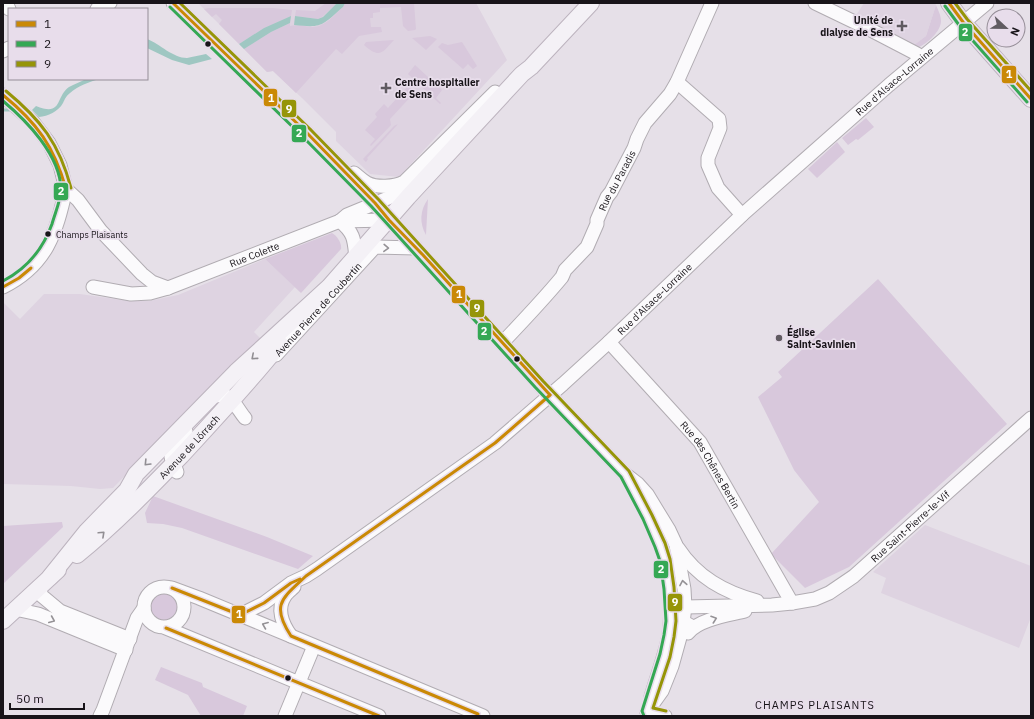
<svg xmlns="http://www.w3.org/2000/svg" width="1034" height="719" viewBox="0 0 1034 719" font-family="'IBM Plex Sans',sans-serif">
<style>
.built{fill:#ded3e1}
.green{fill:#d8c8dc}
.water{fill:#9fc7c2}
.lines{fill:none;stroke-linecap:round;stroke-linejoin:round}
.stream{stroke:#9fc7c2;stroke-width:3}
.minor-casing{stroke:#b1acb2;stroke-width:15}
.major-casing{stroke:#bcb3be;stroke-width:18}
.minor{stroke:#fbfafc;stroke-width:13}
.major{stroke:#f4f1f6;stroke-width:16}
.bus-1-casing{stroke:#e8ddeb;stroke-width:6}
.bus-2-casing{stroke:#e8ddeb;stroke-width:6}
.bus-3-casing{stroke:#e8ddeb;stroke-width:6}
.bus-1{stroke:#ca8905;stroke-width:3}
.bus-2{stroke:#35a854;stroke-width:3}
.bus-3{stroke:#969508;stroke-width:3}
.oneway{stroke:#959296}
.oneway2{stroke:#918e93}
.poi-dot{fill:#605b61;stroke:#e8ddeb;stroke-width:1.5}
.bus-dot{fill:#181419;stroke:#e8ddeb;stroke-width:1.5}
.labels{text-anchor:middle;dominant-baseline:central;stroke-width:3.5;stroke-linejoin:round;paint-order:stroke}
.bus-label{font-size:9px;fill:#181419;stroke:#e8ddeb;text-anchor:start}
.poi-label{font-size:10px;font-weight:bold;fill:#181419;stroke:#e8ddeb;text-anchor:start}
.street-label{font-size:10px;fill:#181419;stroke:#e8ddeb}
.neighbourhood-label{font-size:11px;letter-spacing:1px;fill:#181419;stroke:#e8ddeb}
.line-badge{stroke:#e8ddeb;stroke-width:1.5}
.badge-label{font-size:11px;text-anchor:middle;font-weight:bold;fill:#fff}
</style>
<rect width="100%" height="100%" fill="#e6e0e8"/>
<g class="built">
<path d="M198,3H476L507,60L399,177L370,174L336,141V132L302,98L273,71L267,72Z"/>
<path d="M864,3H935L936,5L926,36L914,45L855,17Z"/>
<path d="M265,259L295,287L254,332L260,338L113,488L100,489L71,486L3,484V302L20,319L44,294H80L129,301H149L178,295Z"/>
<path d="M925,525L1031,566V617L1019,648L881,593L886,578L873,572Z"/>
</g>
<g class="green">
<path d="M326,3H337L322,17L318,19L295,16L296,10L315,11Z"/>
<path d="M345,3H414L416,29L415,30L408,31L403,26L401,7L380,8V12L373,13V18H370L371,27H381L382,32L359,36L342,54L336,49L296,93L273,71L267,72L244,49L271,32L290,23V26C298,24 306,27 313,27C325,27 335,14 343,7Z"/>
<path d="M936,5C938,10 941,15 941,21C941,31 928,43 919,47L914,45L926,36Z"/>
<path d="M208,8H273L292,10L291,16L264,28L239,44L219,24L222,20L216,14L212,17L204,9Z"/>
<path d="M430,36L437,39L426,50L412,38Z"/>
<path d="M394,40C382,53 380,59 364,45L366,42Z"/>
<path d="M462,42L477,66L473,69L468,64L463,69L438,47L442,43L448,45Z"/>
<path d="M415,65L442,90L436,98L441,103L440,104L408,74Z"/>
<path d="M408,86L415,92L390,119L391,125L371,146L370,145L375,139L365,130L377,117L375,114L384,104L388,108Z"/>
<path d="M866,118L874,127L858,140L856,139L848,145L842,138Z"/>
<path d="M398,124L367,158L368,159L366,162L363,159L394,126Z"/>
<path d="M837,142L845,152L817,178L808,169Z"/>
<path d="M428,199L426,235C419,223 420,210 428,199Z"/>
<path d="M332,233C337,236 342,243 341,249L301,293L265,259Z"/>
<path d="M878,279L1007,424L849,567L805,588L771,554L819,502L794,470L758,397L782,377L778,372Z"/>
<path d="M153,496L267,537L313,556L298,569L182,528L163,524L147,523L145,513Z"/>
<path d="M62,522L63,527L3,584V526Z"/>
<circle cx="164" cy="607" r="15"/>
<path d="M161,667L202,683L203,687L247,706L243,716H201L188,695L155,680Z"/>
</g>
<g class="water">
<path d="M337,3H345L343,7C321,26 323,28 294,25L295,16L318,19L323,17Z"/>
<path d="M291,16L290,23L271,32L244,49L239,44L264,28Z"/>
<path d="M147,39C160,44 173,58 187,58C193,57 200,55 206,54L212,59L189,65L172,60L147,48Z"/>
<path d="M86,79H99C89,82 78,86 70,93C66,96 65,99 63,103C58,112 48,116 39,117L32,110L36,106C63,117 55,97 69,87C74,84 81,82 86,79Z"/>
</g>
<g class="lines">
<path class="stream" d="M3,110H9"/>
<g class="minor-casing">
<g id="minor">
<path d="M6,3L9,9"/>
<path d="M173,3L307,133L375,203L539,384L625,474L638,484L647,494L669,530L676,545L684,589L685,607L682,630L672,666L662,691L647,712"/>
<path d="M815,3L869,29L917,54L920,58"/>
<path d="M97,9L110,3"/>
<path d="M3,51L9,48"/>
<path d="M677,82L719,119L720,128L708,158V165L718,188L742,215"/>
<path d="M3,95L33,122L49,143L60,165L66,189L78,200L101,231L142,274L152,282L168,288"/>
<path d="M354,173C358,176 362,180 367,183C377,188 394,187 404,182L495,92"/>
<path d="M340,221L347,215L393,196L409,183"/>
<path d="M340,221C355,234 354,240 356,258"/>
<path d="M3,287C47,265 56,233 66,189"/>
<path id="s1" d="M93,287L131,294L150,293L168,288L340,221L389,220"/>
<path id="s2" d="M609,342L700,442L792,603"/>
<path id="s3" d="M502,343C523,321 543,300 562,277L565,270L587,247L597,224V220L607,197L611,192L634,148L637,139L645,123L670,94L677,82L712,3"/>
<path id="s4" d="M276,355L375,247L416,248"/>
<path d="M214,396C217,396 221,395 224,395C233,398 239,411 245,418"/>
<path d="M177,472L171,457L177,441L186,431"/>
<path d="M629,481C640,502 652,522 660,544C670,571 673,607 669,635C665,656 657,676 651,697"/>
<path d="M678,548C697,577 724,592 757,601"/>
<circle cx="164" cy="607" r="20"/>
<path d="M38,587L42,596L60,611L130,639"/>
<path d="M172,588L199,598L291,636L483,716"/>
<path d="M15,609L38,614L126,650"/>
<path id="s5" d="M240,615L264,603L291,583L306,576L317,569L495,443L563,384L609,342L742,215L889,85L987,3"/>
<path id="s6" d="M693,627L671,615L685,607L772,605L792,603L815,599L829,593L854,576L1031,418"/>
<path d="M166,628L379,716"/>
<path d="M688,633C699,619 729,615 745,611"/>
<path d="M291,636C283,625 276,609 285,596C287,593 291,590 294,587"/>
<path d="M647,712L665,716"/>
<path d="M100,716L103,710L137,618L144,608"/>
<path d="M285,716L314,646"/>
</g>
</g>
<g class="major-casing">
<g id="major">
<path d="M949,3L963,22L1031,99"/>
<path id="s7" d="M77,555C114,525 148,490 181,456C215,419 249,383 280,344"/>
<path d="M50,577L87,531L127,490L136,474L236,372L329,287L408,197L522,74L531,67L591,3"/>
<path d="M3,621L58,570"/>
</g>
</g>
<use href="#minor" class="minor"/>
<use href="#major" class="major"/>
<g class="bus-1-casing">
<g id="bus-1">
<path d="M173,3L307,133L375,203L389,220L423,255L550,395"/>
<path d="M949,3L963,22L1031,99"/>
<path d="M3,95C37,123 54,146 66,189"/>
<path d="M3,287L19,278L31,268"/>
<path d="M172,588L240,615L264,603L291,583L300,579"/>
<path d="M166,628L379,716"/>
<path d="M477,716L478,714L291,636C270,604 283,598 306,576L495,443L550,395"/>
</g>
</g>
<g class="bus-2-casing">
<g id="bus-2">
<path d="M945,6L959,25L1027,102"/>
<path d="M170,7L303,137L371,206L535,387L621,477L643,519L655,547L660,561L664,589L666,621L664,635L660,654L642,711L644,716"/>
<path d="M3,101C27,121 60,155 61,189C61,200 55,213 52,224C43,249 26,269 3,281"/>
</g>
</g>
<g class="bus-3-casing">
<g id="bus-3">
<path d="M180,3L310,129L379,200L543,381L629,471L652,515L665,543L670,559L674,587L676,621L674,637L670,657L653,708L666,711"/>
<path d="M955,3L967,19L1031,91"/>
<path d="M6,91C41,120 59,143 71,188"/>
</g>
</g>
<use href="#bus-1" class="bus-1"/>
<use href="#bus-2" class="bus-2"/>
<use href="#bus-3" class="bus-3"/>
</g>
<defs><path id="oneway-chevron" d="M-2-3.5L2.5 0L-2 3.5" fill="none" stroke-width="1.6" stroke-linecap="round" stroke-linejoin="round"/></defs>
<g class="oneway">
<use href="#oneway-chevron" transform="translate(386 248) rotate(2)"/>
<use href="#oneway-chevron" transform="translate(683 583) rotate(-100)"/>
<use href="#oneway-chevron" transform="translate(714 619) rotate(-19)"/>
<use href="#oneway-chevron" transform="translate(52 620) rotate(23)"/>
<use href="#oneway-chevron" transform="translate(265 625) rotate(-158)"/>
</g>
<g class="oneway2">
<use href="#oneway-chevron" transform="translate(254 357) rotate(139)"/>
<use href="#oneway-chevron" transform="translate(147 463) rotate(134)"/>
<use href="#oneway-chevron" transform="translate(102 534) rotate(-43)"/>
</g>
<g class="poi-dot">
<path d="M900 20h4v4h4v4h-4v4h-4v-4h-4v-4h4z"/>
<path d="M384 82h4v4h4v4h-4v4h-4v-4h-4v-4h4z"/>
<circle cx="779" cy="338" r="4"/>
</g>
<g class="bus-dot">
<circle cx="208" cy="44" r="3.5"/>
<circle cx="48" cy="234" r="3.5"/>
<circle cx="517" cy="359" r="3.5"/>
<circle cx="288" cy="678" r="3.5"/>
</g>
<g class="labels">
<g class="bus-label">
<text x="56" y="234">Champs Plaisants</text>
</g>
<g class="poi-label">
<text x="893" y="20" text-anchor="end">Unité de<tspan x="893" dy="12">dialyse de Sens</tspan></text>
<text x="395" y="82">Centre hospitalier<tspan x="395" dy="12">de Sens</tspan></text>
<text x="787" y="332">Église<tspan x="787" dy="12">Saint-Savinien</tspan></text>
</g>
<g class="street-label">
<text stroke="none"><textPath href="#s5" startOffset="847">Rue d'Alsace-Lorraine</textPath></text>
<text stroke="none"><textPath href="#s3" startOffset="202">Rue du Paradis</textPath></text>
<text stroke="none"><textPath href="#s1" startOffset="169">Rue Colette</textPath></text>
<text stroke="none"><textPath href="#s5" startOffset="523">Rue d'Alsace-Lorraine</textPath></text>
<text stroke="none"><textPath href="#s4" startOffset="62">Avenue Pierre de Coubertin</textPath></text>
<text stroke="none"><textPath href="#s7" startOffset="156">Avenue de Lörrach</textPath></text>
<text stroke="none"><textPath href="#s2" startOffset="160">Rue des Chênes Bertin</textPath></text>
<text stroke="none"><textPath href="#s6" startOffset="292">Rue Saint-Pierre-le-Vif</textPath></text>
</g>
<g class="neighbourhood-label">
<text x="815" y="705">CHAMPS PLAISANTS</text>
</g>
</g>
<g class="line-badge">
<rect x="958" y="23" width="15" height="19" rx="4" fill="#35a854"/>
<rect x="1001" y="65" width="16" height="19" rx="4" fill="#ca8905"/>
<rect x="263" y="88" width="15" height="19" rx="4" fill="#ca8905"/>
<rect x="281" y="99" width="16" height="19" rx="4" fill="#969508"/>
<rect x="291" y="124" width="16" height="19" rx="4" fill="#35a854"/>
<rect x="53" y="182" width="16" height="19" rx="4" fill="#35a854"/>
<rect x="451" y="285" width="15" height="19" rx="4" fill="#ca8905"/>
<rect x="469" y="299" width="16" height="19" rx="4" fill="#969508"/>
<rect x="477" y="322" width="15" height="19" rx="4" fill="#35a854"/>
<rect x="653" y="560" width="16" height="19" rx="4" fill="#35a854"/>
<rect x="667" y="593" width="16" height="19" rx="4" fill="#969508"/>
<rect x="231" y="605" width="15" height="19" rx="4" fill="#ca8905"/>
</g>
<g class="badge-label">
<text x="965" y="36">2</text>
<text x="1009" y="78">1</text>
<text x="271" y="102">1</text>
<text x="289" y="113">9</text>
<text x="299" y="137">2</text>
<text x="61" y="195">2</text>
<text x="459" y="298">1</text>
<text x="477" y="312">9</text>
<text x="484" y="335">2</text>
<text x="661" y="573">2</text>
<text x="675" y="606">9</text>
<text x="239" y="618">1</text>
</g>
<rect width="1034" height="719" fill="none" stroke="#181419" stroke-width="8"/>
<rect x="8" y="8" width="140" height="72" fill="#e8ddeb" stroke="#958d97"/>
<rect x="16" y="21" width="20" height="6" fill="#ca8905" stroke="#958d97"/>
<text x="44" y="28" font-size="12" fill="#181419">1</text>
<rect x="16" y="41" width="20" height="6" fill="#35a854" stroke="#958d97"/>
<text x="44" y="48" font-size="12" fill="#181419">2</text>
<rect x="16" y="61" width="20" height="6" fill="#969508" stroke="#958d97"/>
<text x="44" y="68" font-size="12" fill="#181419">9</text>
<g transform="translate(1006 28) rotate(112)"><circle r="19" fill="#e8ddeb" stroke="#958d97"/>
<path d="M0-3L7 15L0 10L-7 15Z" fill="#605b61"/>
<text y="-6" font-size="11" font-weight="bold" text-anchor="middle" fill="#181419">N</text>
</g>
<path d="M10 703v6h74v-6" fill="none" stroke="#181419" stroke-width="2"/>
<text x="16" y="703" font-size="12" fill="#181419" stroke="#e8ddeb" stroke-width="3" paint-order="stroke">50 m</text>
</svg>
